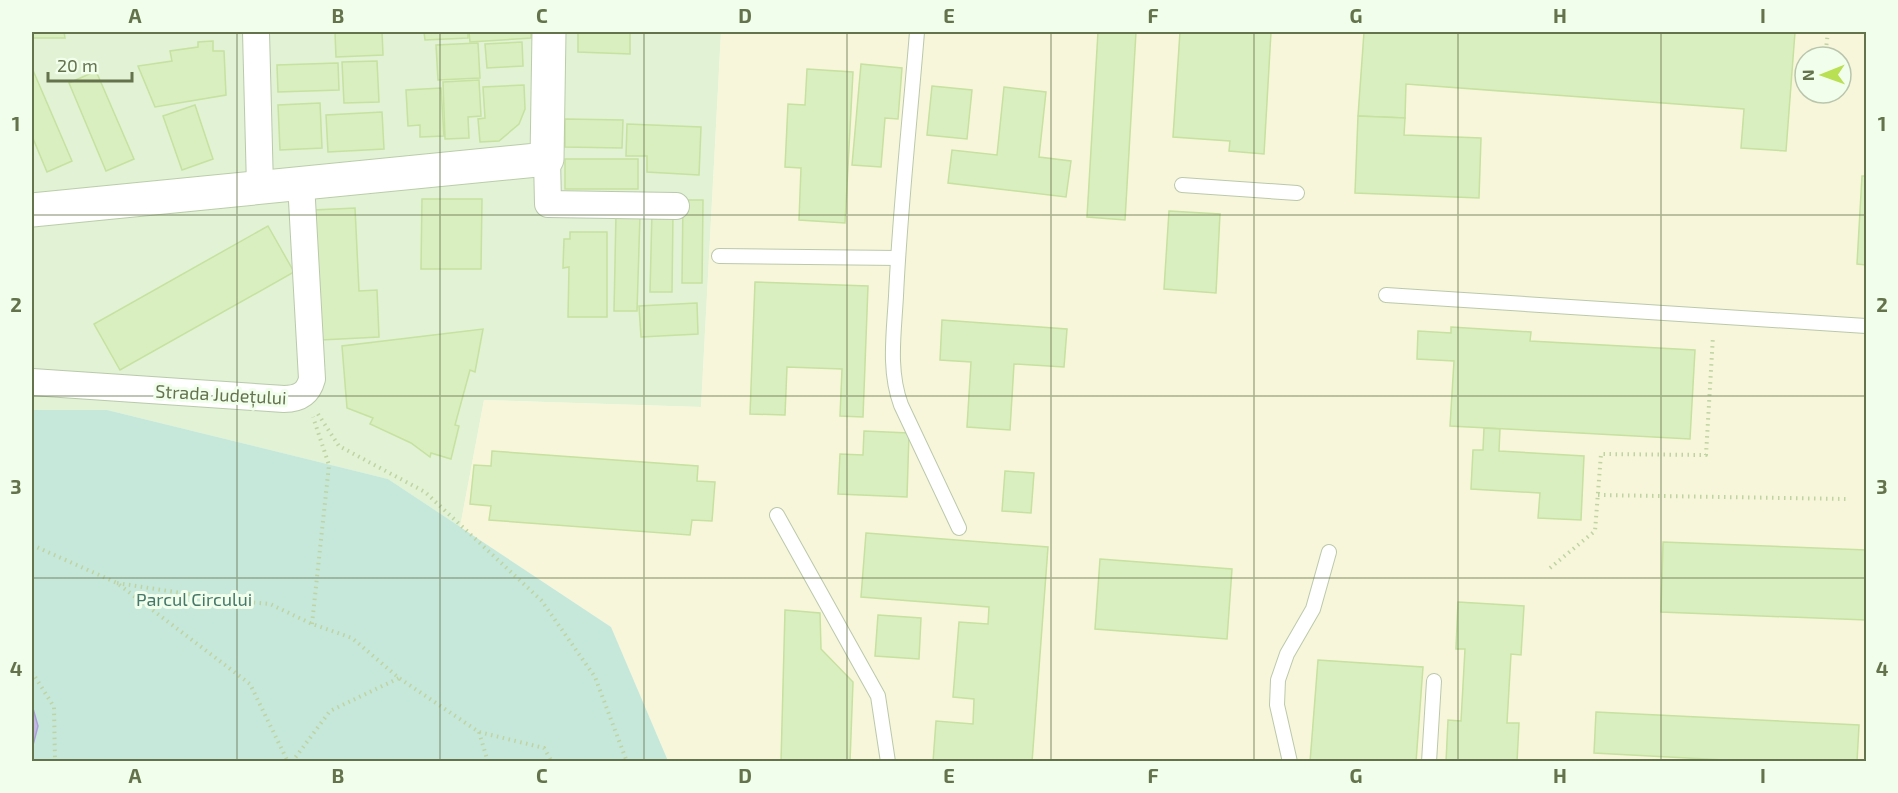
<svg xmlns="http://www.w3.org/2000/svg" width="1898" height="793" viewBox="0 0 1898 793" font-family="'Exo 2',sans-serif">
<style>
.residential{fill:#e1f2d5}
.medical{fill:#f8f6da;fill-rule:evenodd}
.green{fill:#c5e8db}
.water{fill:#c3bbe4;stroke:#aca2d5;stroke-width:1.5}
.building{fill:#daefbf;stroke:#c6e1a0;stroke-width:1.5}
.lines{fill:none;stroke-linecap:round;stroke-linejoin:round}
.lane-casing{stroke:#bac9aa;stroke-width:16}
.street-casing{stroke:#bac9aa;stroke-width:28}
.secondary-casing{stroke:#bbcda8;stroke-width:35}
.path{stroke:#bfd4a2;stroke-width:4;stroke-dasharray:1.5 4.5;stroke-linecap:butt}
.lane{stroke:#fff;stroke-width:14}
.street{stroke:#fff;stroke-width:26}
.secondary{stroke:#fff;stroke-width:33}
.grid{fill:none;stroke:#64734c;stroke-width:1.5;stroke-opacity:0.55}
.labels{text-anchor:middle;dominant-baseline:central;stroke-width:6;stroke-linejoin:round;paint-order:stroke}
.street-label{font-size:18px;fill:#64734c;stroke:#f2feec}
.park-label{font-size:18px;fill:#44786b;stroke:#f2feec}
.neatline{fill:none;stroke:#64734c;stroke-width:2}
.grid-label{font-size:20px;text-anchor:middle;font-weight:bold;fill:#64734c}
</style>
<rect width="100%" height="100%" fill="#edfbe6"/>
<path class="residential" d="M32,32H721L701,407L484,400L460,527L388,479L107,410H32Z"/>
<path class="medical" d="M721,32H1866V761H668L611,627L460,527L484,400L701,407ZM1805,57H1841V93H1805Z"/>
<path class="green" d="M32,410H107L388,479L611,627L668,761H32Z"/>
<path class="water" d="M32,705L38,726L32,749Z"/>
<g class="building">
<path d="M32,32H64L65,38H32Z"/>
<path d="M335,32H382L383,55L336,57Z"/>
<path d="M424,32H468V38L425,40Z"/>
<path d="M469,32H531V38L470,42Z"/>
<path d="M578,32H630V54L578,52Z"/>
<path d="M1098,32H1136L1125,220L1087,217Z"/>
<path d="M1180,32H1271L1264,154L1229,151L1230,141L1173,137Z"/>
<path d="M1364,32H1795L1786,151L1741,148L1744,109L1406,84L1405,118L1358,116Z"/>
<path d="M213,41V51H224L226,95L155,107L138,66L172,61L170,51L198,47V42Z"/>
<path d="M522,42L523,66L487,68L485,44Z"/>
<path d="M478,43L480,78L438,80L436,45Z"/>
<path d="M377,61L379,102L344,103L342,62Z"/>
<path d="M338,63L339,90L278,92L277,65Z"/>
<path d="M861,64L902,68L898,119L885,118L881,167L852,165Z"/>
<path d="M32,68L72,161L47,172L32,136Z"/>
<path d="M807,69L853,72L845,223L799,220L801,168L785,167L788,104L805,105Z"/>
<path d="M96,71L134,159L106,171L69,83Z"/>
<path d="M479,80L481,116L468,117L469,138L445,139L443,82Z"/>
<path d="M524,85L525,109L519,124L499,141L480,142L478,119L485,118L483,87Z"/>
<path d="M932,86L972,90L967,139L927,135Z"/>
<path d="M1004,87L1046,92L1039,157L1071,161L1066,197L948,183L952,150L997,155Z"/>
<path d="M441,88L444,136L420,137V125L408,126L406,90Z"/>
<path d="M320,103L322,148L280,150L278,105Z"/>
<path d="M195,105L213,159L182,170L163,116Z"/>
<path d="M382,112L384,149L328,152L326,115Z"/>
<path d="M1358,116L1405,118L1404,135L1481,138L1479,198L1355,193Z"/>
<path d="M565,119L623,120L622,148L565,147Z"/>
<path d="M627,124L701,127L699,175L647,172V156H626Z"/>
<rect x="565" y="159" width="73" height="30"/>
<path d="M1862,176H1866V265L1857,264Z"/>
<path d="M422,199H482L481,269H421Z"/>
<path d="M683,200H703L702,283H682Z"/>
<path d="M355,208L359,291L377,290L379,337L321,340L314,210Z"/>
<path d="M1169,211L1220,214L1216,293L1164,289Z"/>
<path d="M652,212H673L672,292H650Z"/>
<path d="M616,215H640L637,311H614Z"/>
<path d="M268,226L294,272L120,370L94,324Z"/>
<path d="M570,232H607V317H568L569,267L563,268L564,239H570Z"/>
<path d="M755,282L868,286L863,417L840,416L842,369L787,367L785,415L750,414Z"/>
<path d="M697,303L698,334L641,337L639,306Z"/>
<path d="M942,320L1067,329L1064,367L1014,364L1010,430L967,427L971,362L940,360Z"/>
<path d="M1451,327L1531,332L1530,341L1695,350L1690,439L1450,426L1454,361L1417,359L1418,331L1451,333Z"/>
<path d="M483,329L475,372L470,370L455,425L459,426L451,459L431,453L430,457L411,443L370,424L373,418L347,408L342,346Z"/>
<path d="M1484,428L1500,429L1499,451L1584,456L1581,520L1538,518L1540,493L1471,489L1473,450H1483Z"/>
<path d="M864,431L909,433L907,497L838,494L840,454L863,455Z"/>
<path d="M492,451L698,466L697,481L715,482L712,521L692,520L690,535L489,520L491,506L470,504L474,465L491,466Z"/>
<path d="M1005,471L1034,473L1031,513L1002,511Z"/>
<path d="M866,533L1048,547L1032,762H933L936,721L973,724L974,699L953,697L959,622L988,624L989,607L861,597Z"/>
<path d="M1663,542L1866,550V620L1661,612Z"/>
<path d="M1100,559L1232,569L1227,639L1095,629Z"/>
<path d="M1458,602L1524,606L1521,655L1511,654L1507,723H1519L1517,762H1446L1448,720L1461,721L1465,649H1456Z"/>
<path d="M785,610L820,613L821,649L853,682L850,762H781Z"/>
<path d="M878,615L921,618L919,659L875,656Z"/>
<path d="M1318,660L1423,667L1416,762H1310Z"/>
<path d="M1596,712L1859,725L1857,762H1762L1594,753Z"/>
</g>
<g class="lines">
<g class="lane-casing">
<g id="lane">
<path d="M917,32C910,120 900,208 896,296C894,333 888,370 901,405L959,528"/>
<path d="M1182,185L1297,193"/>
<path d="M719,256L898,258"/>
<path d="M1386,295L1866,326"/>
<path d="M777,515L878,696L888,762"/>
<path d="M1290,762L1277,705L1278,680L1287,654L1313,609L1329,552"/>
<path d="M1429,762L1434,681"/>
</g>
</g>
<g class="street-casing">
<g id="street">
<path d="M256,32L260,187"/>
<path d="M547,159L548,204L676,206"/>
<path d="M32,382L284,399C299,399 308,394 312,379L301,183"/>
</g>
</g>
<g class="secondary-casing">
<path id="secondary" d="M32,210L547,159L549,32"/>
</g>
<g class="path">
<path d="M1825,57L1828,32"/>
<path d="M318,414L339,446L425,492L541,600L595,677L627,762"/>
<path d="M1598,495L1846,499"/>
<path d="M32,545L117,583L250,684L288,762"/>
<path d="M1550,568L1595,531L1601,454L1706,455L1713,336"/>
<path d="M117,583L226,600L270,604L312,624L352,638L399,678L479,732L544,748L552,762"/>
<path d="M312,624L329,465L313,417"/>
<path d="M32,672L54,707L55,762"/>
<path d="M479,732L488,762"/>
<path d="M292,762L330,711L399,678"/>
</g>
<use href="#lane" class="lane"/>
<use href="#street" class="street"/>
<use href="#secondary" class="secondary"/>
</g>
<path class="grid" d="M237,32V762M440,32V762M644,32V762M847,32V762M1051,32V762M1254,32V762M1458,32V762M1661,32V762M32,215H1866M32,396H1866M32,578H1866"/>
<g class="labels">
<g class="street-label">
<text transform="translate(221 394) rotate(3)">Strada Județului</text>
</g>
<g class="park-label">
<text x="194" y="599">Parcul Circului</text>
</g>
</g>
<rect width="1898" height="793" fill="none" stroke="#f2feec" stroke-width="66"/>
<g transform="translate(1823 75) rotate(269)"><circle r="28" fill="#f2feec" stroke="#b9c6ac" stroke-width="1.5"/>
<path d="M0-4.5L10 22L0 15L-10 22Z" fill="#b9df52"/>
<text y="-9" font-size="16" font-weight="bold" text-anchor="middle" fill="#64734c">N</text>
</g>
<path d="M48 72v9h84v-9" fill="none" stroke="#64734c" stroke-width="3"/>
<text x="57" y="72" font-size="18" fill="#64734c" stroke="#f2feec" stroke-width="4.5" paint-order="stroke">20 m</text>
<rect x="33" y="33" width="1832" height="727" class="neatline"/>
<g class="grid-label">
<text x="135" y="23">A</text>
<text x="338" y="23">B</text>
<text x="542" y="23">C</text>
<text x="745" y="23">D</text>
<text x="949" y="23">E</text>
<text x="1153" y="23">F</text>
<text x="1356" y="23">G</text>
<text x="1560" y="23">H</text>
<text x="1763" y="23">I</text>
<text x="16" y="131">1</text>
<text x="1882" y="131">1</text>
<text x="16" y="312">2</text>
<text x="1882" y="312">2</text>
<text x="16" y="494">3</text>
<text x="1882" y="494">3</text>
<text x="16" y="676">4</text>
<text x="1882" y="676">4</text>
<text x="135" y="783">A</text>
<text x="338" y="783">B</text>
<text x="542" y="783">C</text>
<text x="745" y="783">D</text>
<text x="949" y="783">E</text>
<text x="1153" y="783">F</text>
<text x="1356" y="783">G</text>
<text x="1560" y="783">H</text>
<text x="1763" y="783">I</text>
</g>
</svg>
